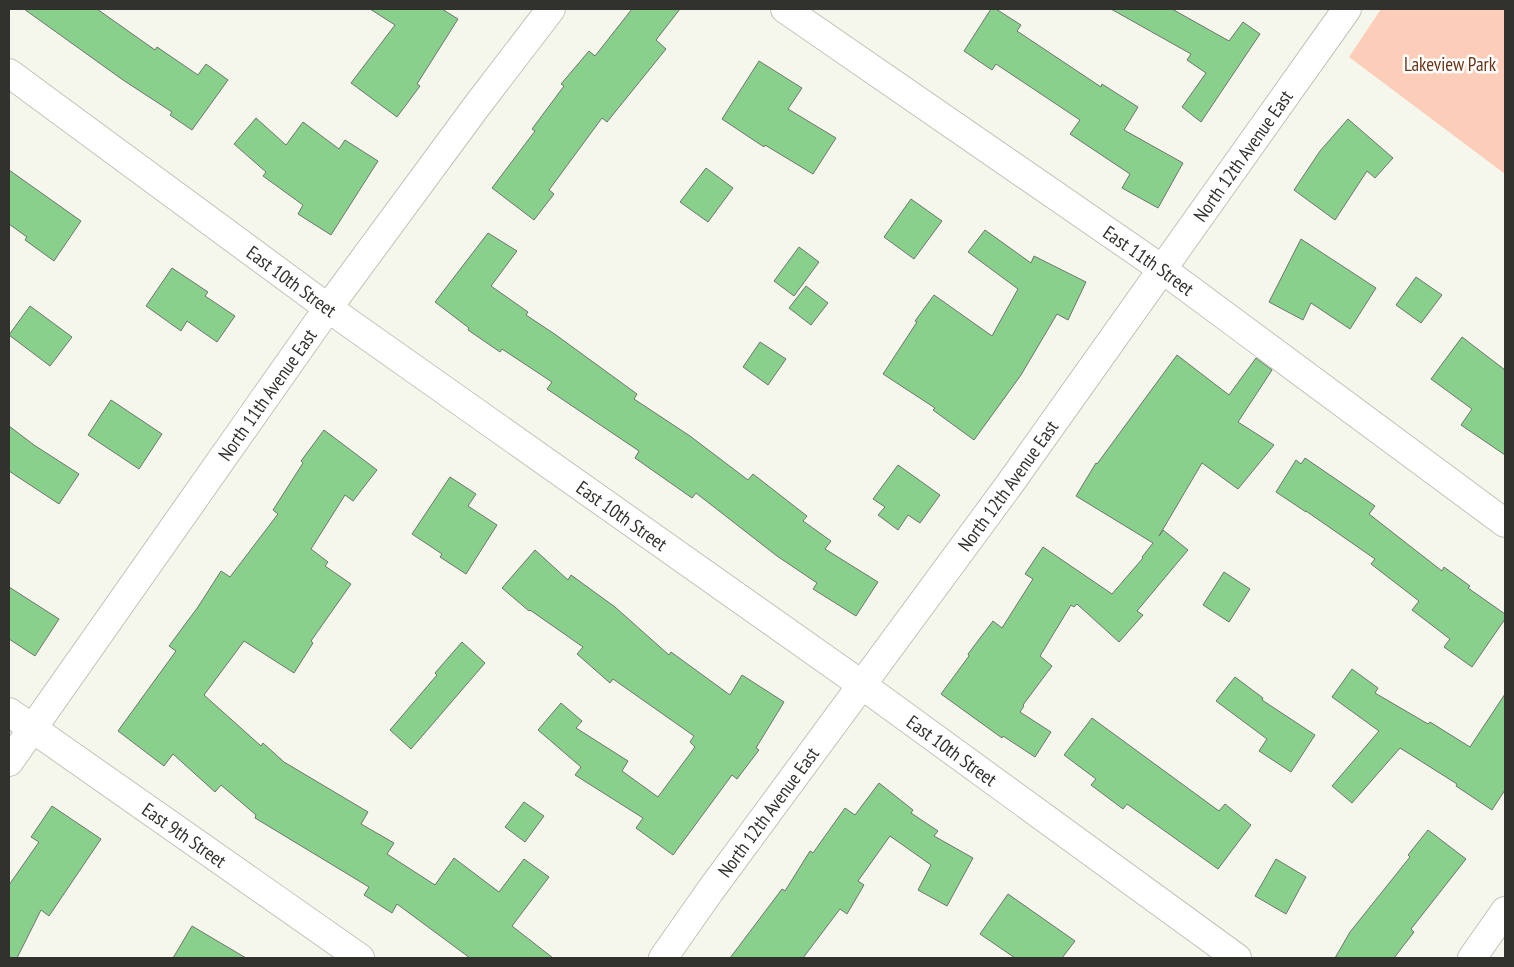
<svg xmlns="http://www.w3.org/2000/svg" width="1514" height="967" viewBox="0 0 1514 967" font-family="'PT Sans Narrow',sans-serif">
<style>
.green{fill:#fcceba}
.building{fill:#88d08b;stroke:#6e766e}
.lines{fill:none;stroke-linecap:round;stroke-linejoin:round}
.minor-casing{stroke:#c2c3b8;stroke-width:30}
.tertiary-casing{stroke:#c2c3b8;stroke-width:30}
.minor{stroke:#fff;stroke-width:28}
.tertiary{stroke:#fff;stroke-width:28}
.labels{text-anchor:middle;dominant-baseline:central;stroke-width:5;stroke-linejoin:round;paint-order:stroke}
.park-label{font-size:19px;fill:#6d3518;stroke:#fff}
.street-label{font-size:19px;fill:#31312d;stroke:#fff}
</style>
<rect width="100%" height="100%" fill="#f6f7ec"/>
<path class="green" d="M1381,9H1505V174L1349,57Z"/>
<g class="building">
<path d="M24,9H97L155,50L157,47L198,75L206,64L228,80L192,130L170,115L172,112L123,80Z"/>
<path d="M370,9H442L458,19L417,84L420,86L397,117L351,83L395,25Z"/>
<path d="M632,9H680L656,40L666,49L607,122L602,118L549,190L554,194L534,220L492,188L535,131L532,129L564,86L561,84L589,51L595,56Z"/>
<path d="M991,9H996L1021,25L1017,31L1101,87L1102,84L1138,107L1124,130L1183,163L1158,208L1122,188L1130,174L1070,134L1080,120L996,64L992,70L964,51Z"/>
<path d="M1111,9H1172L1229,41L1243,22L1260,34L1201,122L1182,107L1206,73L1187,60L1191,54Z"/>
<path d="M759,61L802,88L788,109L836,138L813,174L765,145L764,147L722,119Z"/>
<path d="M256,118L286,145L303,122L339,149L345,140L378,161L331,235L298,214L303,205L263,176L266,172L234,144Z"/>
<path d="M1348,119L1393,158L1375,178L1367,171L1335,220L1294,190L1320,151Z"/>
<path d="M706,168L733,188L708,222L680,202Z"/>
<path d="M9,170L81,221L54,261L25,240L27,237L9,224Z"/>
<path d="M911,199L942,221L914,259L884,237Z"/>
<path d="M985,230L1031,263L1034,256L1086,282L1068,320L1057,314L1021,375L974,440L933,410L935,408L883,374L917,322L915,321L934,295L992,336L1018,289L968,252Z"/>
<path d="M488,233L517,251L491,286L528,312L526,315L556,335L637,394L634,399L690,436L748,480L753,474L807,516L803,521L831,541L825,549L878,582L856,616L813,589L817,583L777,556L696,493L692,498L635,458L639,451L547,389L552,382L502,349L500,352L468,330L469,328L435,302Z"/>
<path d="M1301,239L1376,288L1350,329L1311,303L1303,320L1269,302Z"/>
<path d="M799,247L819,262L794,296L774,281Z"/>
<path d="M172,268L208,292L205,296L235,316L217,342L187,321L181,331L146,306Z"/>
<path d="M1416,277L1442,295L1421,323L1396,305Z"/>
<path d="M806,286L828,303L811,325L789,308Z"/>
<path d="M30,306L72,337L50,366L9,335Z"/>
<path d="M1462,337L1505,370V455L1461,425L1472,409L1431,379Z"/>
<path d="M760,342L786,359L768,385L743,367Z"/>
<path d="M1177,355L1229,395L1256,358L1272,370L1238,422L1274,445L1238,489L1202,463L1159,536L1163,530L1188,550L1137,611L1143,615L1119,642L1077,604L1074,607L1071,605L1040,656L1052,666L1023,705L1024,706L1020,712L1051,732L1035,757L1003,736L1002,738L941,694L969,656L968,654L993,621L1002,628L1033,579L1025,574L1043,547L1112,594L1143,558L1142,557L1153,543L1076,496L1096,463L1097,464Z"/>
<path d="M111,400L162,434L139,469L88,435Z"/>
<path d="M9,426L34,445L79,474L59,504L9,471Z"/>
<path d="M324,430L377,470L353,501L345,495L311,549L328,562L325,566L351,584L311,641L313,643L294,673L244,641L204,695L261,746L263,743L284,762L368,812L361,824L394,843L387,854L435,885L454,858L499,892L524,859L549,877L512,926L553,958H470L397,904L392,913L364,895L369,887L255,818L256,815L221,785L215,792L173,754L164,766L118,731L176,651L169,646L198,607L221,571L230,577L278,514L273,510L303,463L301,461Z"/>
<path d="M1305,458L1375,506L1369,514L1442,571L1444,567L1470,586L1468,588L1505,614V619L1472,667L1444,647L1450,639L1412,610L1419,601L1371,564L1375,559L1306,511V512L1276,492L1296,460L1301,464Z"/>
<path d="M898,465L940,495L920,523L908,515L898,530L878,515L885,507L873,499Z"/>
<path d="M450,477L476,494L468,506L497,525L466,574L440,557L442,554L412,534Z"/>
<path d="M535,550L568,580L571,575L615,607L669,655L671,652L730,695L742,675L784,702L756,748L759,750L737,779L732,775L673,855L636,828L643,818L575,775L581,767L538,730L561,703L582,721L576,728L628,761L622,771L658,797L695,747L690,742L694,736L613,679L610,683L577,654L583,647L530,610L529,611L502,588Z"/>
<path d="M1224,572L1250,589L1229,622L1203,605Z"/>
<path d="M9,587L59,619L35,656L9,639Z"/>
<path d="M462,642L485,663L411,749L390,730L437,675L435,673Z"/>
<path d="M1352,669L1378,688L1375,693L1428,724L1430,722L1470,747L1505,694V790L1492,810L1456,786L1457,784L1400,748L1352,803L1332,786L1379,731L1332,697Z"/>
<path d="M1235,677L1263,698L1262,700L1315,735L1291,772L1259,751L1267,739L1216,701Z"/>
<path d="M1092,718L1219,811L1225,804L1251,825L1218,869L1127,804L1123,809L1091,785L1096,779L1064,755Z"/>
<path d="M879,783L913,810L911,813L938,831L934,836L973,858L947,906L918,890L931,865L890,836L858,881L864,885L847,914L840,909L803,958H730L782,889L785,891L810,851L813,853L845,808L855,815Z"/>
<path d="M524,802L544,816L525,842L505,827Z"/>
<path d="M52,806L101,839L49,916L41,910L17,958H9V885L39,842L31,837Z"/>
<path d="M1428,830L1466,859L1411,929L1414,932L1394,958H1335L1350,932L1410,857L1408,855Z"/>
<path d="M1276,859L1306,877L1286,914L1255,896Z"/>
<path d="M1008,894L1075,941L1062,958H1015L980,934Z"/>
<path d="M192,926L246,958H173Z"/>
</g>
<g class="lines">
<g class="minor-casing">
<g id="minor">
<path id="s1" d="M785,9L1162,269L1505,523"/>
<path id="s2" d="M9,73L328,308L862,685L1237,958"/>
<path id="s3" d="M9,762L328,308L476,107L551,9"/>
<path id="s4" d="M663,958L710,891L1009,485L1347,9"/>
<path d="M1472,958L1505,911"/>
</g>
</g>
<g class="tertiary-casing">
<g id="tertiary">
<path id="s5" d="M9,712L360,958"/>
</g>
</g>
<use href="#minor" class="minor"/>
<use href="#tertiary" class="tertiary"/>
</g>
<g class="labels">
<g class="park-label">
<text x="1450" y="64">Lakeview Park</text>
</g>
<g class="street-label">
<text stroke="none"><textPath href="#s4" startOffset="990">North 12th Avenue East</textPath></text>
<text stroke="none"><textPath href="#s1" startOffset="442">East 11th Street</textPath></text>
<text stroke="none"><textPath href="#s2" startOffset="351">East 10th Street</textPath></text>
<text stroke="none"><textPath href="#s3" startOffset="449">North 11th Avenue East</textPath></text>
<text stroke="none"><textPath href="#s4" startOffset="585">North 12th Avenue East</textPath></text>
<text stroke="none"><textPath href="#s2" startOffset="756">East 10th Street</textPath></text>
<text stroke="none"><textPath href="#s2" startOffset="1161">East 10th Street</textPath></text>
<text stroke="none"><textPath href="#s4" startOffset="180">North 12th Avenue East</textPath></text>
<text stroke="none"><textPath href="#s5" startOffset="214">East 9th Street</textPath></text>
</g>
</g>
<rect width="1514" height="967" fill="none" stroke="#31312d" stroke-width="20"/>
</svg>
